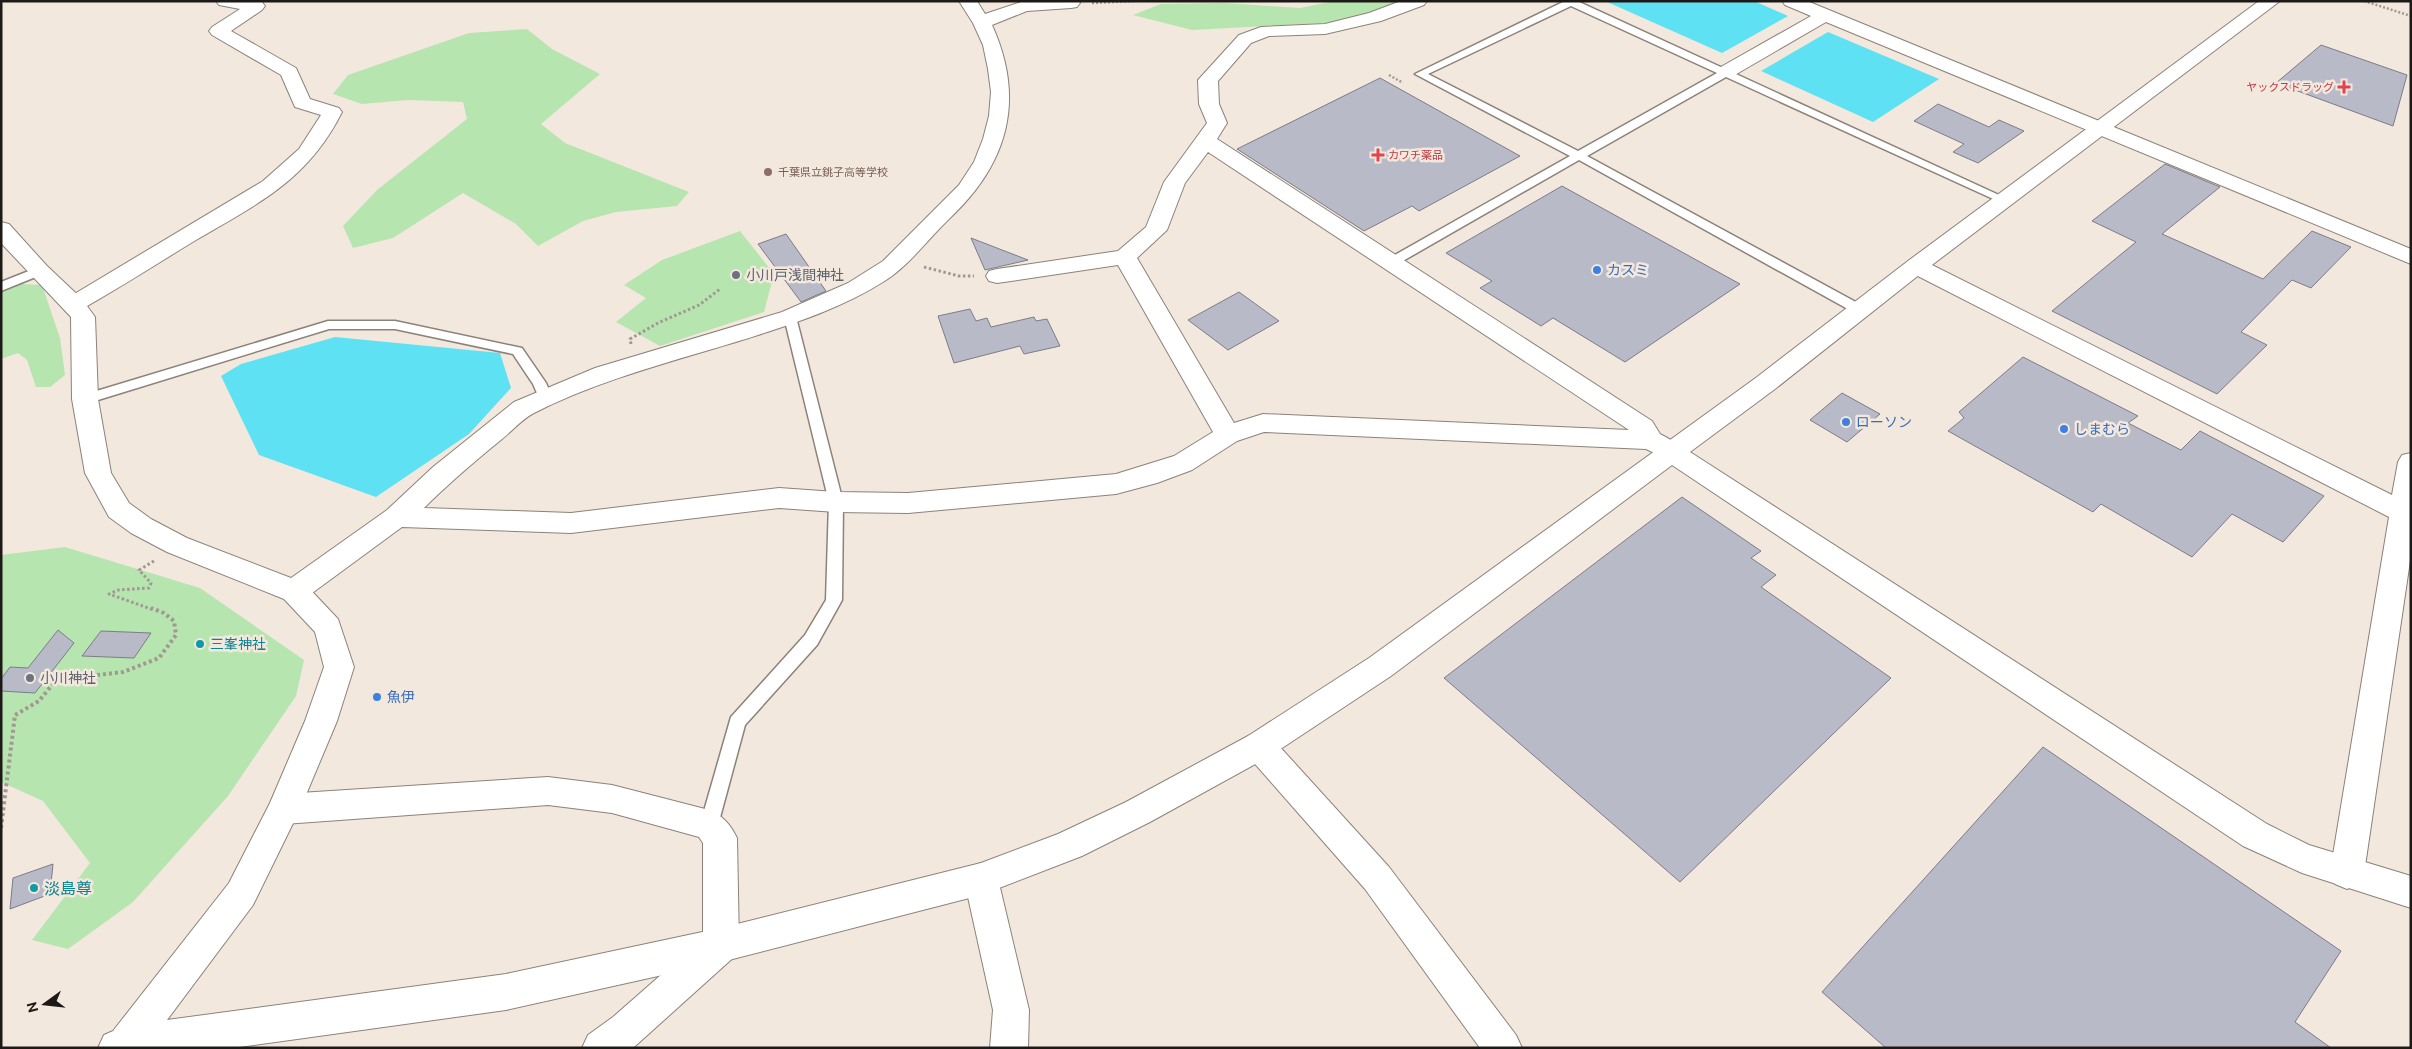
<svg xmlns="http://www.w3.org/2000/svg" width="2412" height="1049" viewBox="0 0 2412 1049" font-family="Ubuntu,'Noto Sans JP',sans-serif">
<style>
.green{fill:#b6e5b0}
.water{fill:#5ee1f2}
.building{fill:#b9bac7;stroke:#7c7c89}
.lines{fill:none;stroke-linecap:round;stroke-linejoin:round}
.service-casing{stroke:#8c8279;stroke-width:3}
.minor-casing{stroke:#8c8279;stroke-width:2}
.tertiary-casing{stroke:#8c8279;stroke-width:2}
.path-far2{stroke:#a19891;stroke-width:2.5;stroke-dasharray:2 2;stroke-linecap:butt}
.path-far1{stroke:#a19891;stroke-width:3;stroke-dasharray:2.5 2.5;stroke-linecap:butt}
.path{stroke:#a19891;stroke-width:4;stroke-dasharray:3 3;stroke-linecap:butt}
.service{fill:#fff;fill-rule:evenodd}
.minor{fill:#fff;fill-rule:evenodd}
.tertiary{fill:#fff;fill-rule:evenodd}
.health-dot{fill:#e0444e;stroke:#f3e8dd;stroke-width:2}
.education-dot{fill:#8d6e63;stroke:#f3e8dd;stroke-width:2}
.shop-dot{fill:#3f7fe0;stroke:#f3e8dd;stroke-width:2}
.worship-dot{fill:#6b7280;stroke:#f3e8dd;stroke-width:2}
.culture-dot{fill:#0f9aa8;stroke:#f3e8dd;stroke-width:2}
.labels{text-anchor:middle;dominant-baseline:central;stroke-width:5;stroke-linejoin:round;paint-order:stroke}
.far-health-label{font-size:11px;fill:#be3a42;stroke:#f3e8dd;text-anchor:end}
.far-education-label{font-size:11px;fill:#785e54;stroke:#f3e8dd;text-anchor:start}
.shop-label{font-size:14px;fill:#366cbe;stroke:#f3e8dd;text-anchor:start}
.worship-label{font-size:14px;fill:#5b616d;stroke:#f3e8dd;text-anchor:start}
.culture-label{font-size:14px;fill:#0d838f;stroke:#f3e8dd;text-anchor:start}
.near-culture-label{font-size:16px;fill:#0d838f;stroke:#f3e8dd;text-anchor:start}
</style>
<rect width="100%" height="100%" fill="#f3e8dd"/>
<g class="green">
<path d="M1334,1H1403L1340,22L1192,30L1133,15L1161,4L1225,3L1300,8Z"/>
<path d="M527,29L552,49L600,74L541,124L565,143L689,192L677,206L616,212L583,221L538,246L516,224L463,193L393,238L353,248L343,226L377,190L467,119L463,102L408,100L362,104L333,94L348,75L469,33Z"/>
<path d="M740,231L774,274L764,312L660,346L616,322L646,298L624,285L662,260Z"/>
<path d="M1,283L42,285L60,338L65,375L50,387H36L27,360L18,353L1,359Z"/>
<path d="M65,547L200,588L304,660L296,696L228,796L133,902L68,949L32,940L90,863L43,801L1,782V555Z"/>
</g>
<g class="water">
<path d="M1605,1H1754L1788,16L1722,53Z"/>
<path d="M1828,32L1939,79L1873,122L1761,71Z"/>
<path d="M335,337L500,353L511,388L469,434L376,497L259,455L221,376L241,364Z"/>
</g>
<g class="building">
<path d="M2321,45L2407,75L2393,126L2276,83Z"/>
<path d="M1380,78L1520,156L1419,211L1412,206L1364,231L1237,149Z"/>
<path d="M1938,104L1989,127L1999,120L2024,131L1978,163L1953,152L1964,144L1914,121Z"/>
<path d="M2165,164L2220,187L2162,234L2263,279L2312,231L2351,247L2311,288L2292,280L2241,332L2267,345L2217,394L2052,311L2136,242L2092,221Z"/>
<path d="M1562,186L1740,284L1625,362L1553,318L1541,326L1480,288L1492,281L1446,253Z"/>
<path d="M786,234L826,291L801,302L758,244Z"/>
<path d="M971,238L1028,260L985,270Z"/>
<path d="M1239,292L1279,321L1228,350L1188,320Z"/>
<path d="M970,309L976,321L987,318L991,327L1034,317L1036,321L1047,319L1060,346L1024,354L1020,346L954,363L938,316Z"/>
<path d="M2023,357L2138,416L2128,423L2181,450L2200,431L2324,496L2283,542L2232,514L2192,557L2101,504L2093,512L1948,431L1964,418L1959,412Z"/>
<path d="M1842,393L1880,414L1847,442L1810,420Z"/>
<path d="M1682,497L1761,551L1751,558L1776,575L1761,587L1891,678L1680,882L1444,678Z"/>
<path d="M58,630L74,643L35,693L1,691V679L10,667L28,668Z"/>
<path d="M101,631L151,633L134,658L82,656Z"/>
<path d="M2043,747L2341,951L2295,1022L2331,1048H1886L1822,992Z"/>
<path d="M53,864L50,894L10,909L13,878Z"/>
</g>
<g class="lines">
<g class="service-casing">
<g id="service">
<path d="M1565,1H1577L2012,201L2006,205L2002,203L1726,77L1587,156L1865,307L1866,310L1865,313H1855L1579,160L1394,266H1386L1384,263L1386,260L1570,156L1415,74ZM1571,6L1717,73L1578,151L1428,74Z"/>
<path d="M39,267L45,271L43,274L1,291V282Z"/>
<path d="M790,313L796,317L843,502L842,600L817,645L745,725L718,825L715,831L709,833L703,831L700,825L731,717L805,635L826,600L829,502L784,317Z"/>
<path d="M328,321H395L522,348L546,383L552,397L545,402L540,400L533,384L513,354L395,329H329L85,404L78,399L80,396Z"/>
</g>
</g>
<g class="minor-casing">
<g id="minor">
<path d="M216,1L262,2L265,6L262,10L231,31L296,68L310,99L339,108L342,112C308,180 259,203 196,240C158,263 121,287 82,309L74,311L66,309L62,304L66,299L263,181L299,149L321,115L295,107L281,75L212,35L209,31L212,27L240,9L219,5Z"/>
<path d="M959,1H977L985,14L1024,1H1079L1080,3L1077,7L1071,8L1027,11L992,25C1026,100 1008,164 949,219C927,240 909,266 883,282C842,308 795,323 749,338C677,360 601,379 534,413C522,419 512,431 502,439C475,461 448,484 424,508L571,513L779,488L836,492L908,493L1116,474L1174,456L1213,432L1118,265L997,283L989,281L986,276L989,271L997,269L1118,251L1146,227L1164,182L1207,123L1199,104L1198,80L1239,35L1261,27L1325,24L1369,13L1401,1H1427L1424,5L1381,21L1325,34L1269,36L1251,43L1218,81L1219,104L1227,123L1217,139L1652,421L1660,434L1680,445L1684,452L1680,459L1671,461L1646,449L1264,432L1237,441L1192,470L1157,483L1116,494L908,513L836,512L779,508L571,533L402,527L304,599L294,602L284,599L280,591L284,583L387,510L433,467L514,402L595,368L782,312L848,283L883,261L959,185L974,162L983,139L989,116L991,92L988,69L983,45L973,23ZM1208,152L1629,430L1263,414L1234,423L1137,258L1167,230L1185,183Z"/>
<path d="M1782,1H1807L2411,249V264L1826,22L1733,76H1719L1717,72L1719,68L1811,16L1785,5Z"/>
<path d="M1916,259L1924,261L2392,495L2398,462L2402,455L2411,453V554L2364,873L2359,884L2347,889L2335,884L2330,873L2389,517L1908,271L1905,266L1908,261Z"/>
<path d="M1259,732L1270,736L1389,867L1516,1035L1522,1048H1480L1365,889L1248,756L1243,746L1248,736Z"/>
<path d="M548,777L612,785L709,810C723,816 730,824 737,838L739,945L734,957L633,1048H582L588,1035L613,1017L703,938V843L699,837L612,813L548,805L284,824L272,819L268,809L272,799L284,794Z"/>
<path d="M981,863L993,868L998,879L1029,1010L1028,1048H990L993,1010L964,879L969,868Z"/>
</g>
</g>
<g class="tertiary-casing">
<path id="tertiary" d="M2259,1H2280L1924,271L1775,389L1690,452L2267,824L2309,845L2411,876V908L2302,873L2243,846L1672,465L1391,676L1270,756L1150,822L1082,856L981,895L721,962L506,1010L232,1048H98L104,1035L113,1031L229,883L270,803L305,721L324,667L315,632L284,599L167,552L131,533L109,517L85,473L72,399L71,317L1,243V222L9,224L47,266L82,299L95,317L98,399L111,473L129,503L151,519L187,538L304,583L338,619L354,667L337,721L300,809L253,905L167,1020L506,974L721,928L981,863L1058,834L1126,802L1248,736L1369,658L1757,377L1908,261Z"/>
</g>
<g class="path-far2">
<path d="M2364,1L2411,16"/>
<path d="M1092,3L1134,1"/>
<path d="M1389,75L1403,83"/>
</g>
<g class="path-far1">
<path d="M924,267L959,276H974"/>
<path d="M631,344L630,339L658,323L699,305L720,289"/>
<path d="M154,561L139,570L151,583L149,588L118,590L109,594L154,610"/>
</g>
<path class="path" d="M1,828L15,715L39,701L56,680L123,672L159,658L176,635L174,621L164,613L151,608"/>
<use href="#service" class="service"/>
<use href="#minor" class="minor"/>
<use href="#tertiary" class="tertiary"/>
</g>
<g class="health-dot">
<path d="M2341.5 79.5h5v5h5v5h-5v5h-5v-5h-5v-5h5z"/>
<path d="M1375.5 147.5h5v5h5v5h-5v5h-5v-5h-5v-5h5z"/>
</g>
<circle class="education-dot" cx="768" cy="172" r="5"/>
<g class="shop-dot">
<circle cx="1597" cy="270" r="5"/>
<circle cx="1846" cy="422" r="5"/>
<circle cx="2064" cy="429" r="5"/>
<circle cx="377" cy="697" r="5"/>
</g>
<g class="worship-dot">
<circle cx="736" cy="275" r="5"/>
<circle cx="30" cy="678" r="5"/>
</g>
<g class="culture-dot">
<circle cx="200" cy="644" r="5"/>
<circle cx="34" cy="888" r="5"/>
</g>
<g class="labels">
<g class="far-health-label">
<text x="2334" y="87">ヤックスドラッグ</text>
<text x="1388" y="155" text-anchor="start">カワチ薬品</text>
</g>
<g class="far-education-label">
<text x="778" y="172">千葉県立銚子高等学校</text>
</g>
<g class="shop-label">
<text x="1607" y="270">カスミ</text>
<text x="1856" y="422">ローソン</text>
<text x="2074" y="429">しまむら</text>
<text x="387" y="697">魚伊</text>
</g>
<g class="worship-label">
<text x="746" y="275">小川戸浅間神社</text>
<text x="40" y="678">小川神社</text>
</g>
<g class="culture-label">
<text x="210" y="644">三峯神社</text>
</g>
<g class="near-culture-label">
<text x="44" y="888">淡島尊</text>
</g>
</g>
<rect width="2412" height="1049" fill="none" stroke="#1d1916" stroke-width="5"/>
<g transform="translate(45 1004) rotate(255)" stroke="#f3e8dd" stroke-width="4" paint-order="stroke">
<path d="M0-4L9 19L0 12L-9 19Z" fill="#1d1916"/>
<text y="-8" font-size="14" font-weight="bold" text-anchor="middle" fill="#1d1916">N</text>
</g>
</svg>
